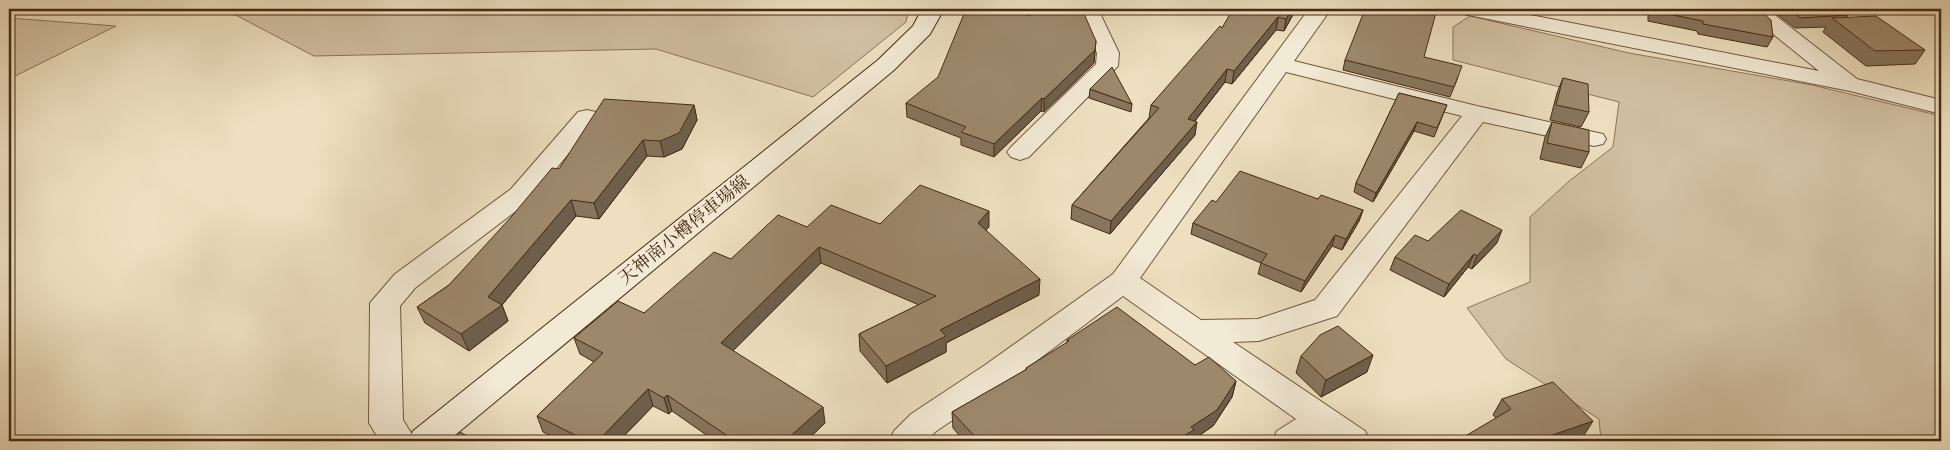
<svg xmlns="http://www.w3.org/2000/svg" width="1950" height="450" viewBox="0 0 1950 450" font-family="'IM FELL French Canon','Noto Serif JP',serif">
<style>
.green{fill:#d1c0a2;stroke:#8c755a}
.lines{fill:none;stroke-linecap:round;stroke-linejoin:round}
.street-casing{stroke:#70573e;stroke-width:2}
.secondary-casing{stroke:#462a13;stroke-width:2}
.street{fill:#f3ead5;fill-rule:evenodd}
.secondary{fill:#f3ead5;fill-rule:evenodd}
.wall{fill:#87755d;stroke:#462a13}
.shaded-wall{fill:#6e5f4c;stroke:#462a13}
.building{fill:#9d886c;stroke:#462a13}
.labels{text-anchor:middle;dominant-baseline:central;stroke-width:4;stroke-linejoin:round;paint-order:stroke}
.street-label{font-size:18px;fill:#462a13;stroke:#f3ead5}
</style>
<rect width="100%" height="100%" fill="#eddfbf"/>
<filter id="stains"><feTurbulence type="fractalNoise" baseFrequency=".004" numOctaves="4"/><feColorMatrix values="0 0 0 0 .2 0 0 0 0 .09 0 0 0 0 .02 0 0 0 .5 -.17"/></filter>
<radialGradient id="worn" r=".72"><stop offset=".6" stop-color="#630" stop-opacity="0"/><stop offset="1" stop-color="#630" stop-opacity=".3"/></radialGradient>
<g class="green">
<path d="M224,9H909L906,22L813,97L656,49L314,56Z"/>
<path d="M1470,16L1629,53L1812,85L1941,116V441H1601L1599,419L1506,359L1467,308L1530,282V217L1568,182L1613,147L1619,102L1453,60V27Z"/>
<path d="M9,18L116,26L9,79Z"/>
</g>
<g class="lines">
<g class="street-casing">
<g id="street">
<path d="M1077,9H1098L1119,53L1118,66L1029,157L1020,160L1011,157L1007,152L1011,147L1096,64L1097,53Z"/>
<path d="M1309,9H1331L1294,61L1477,106L1603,134L1606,139L1603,144L1594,146L1483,122L1337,316L1259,341L1233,342L1365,431L1370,441H1328L1321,437L1314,441H1272L1277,431L1296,419L1123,296L1007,383L935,432L927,441H889L894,431L911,414L985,365L1113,274ZM1286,72L1462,116L1315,300L1258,319L1201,320L1140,278Z"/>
<path d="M1457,9H1499L1819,71L1747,13L1743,9H1767L1857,79L1941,100V114L1850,91L1468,15L1461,13Z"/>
<path d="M587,110L596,112L599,117L529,201L415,288L400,306L403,420L416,441H380L369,423L370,303L395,274L511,189L578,112Z"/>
</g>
</g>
<g class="secondary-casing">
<path id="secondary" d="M922,9H944L930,34L894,70L448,441H408L413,431L878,60L913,26Z"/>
</g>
<use href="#street" class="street"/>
<use href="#secondary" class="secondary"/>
</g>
<g class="wall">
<path d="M1235,9H1296L1284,31L1276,30L1232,84L1225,82L1195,121V135L1110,234L1071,219L1072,205L1149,118L1151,105L1222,28Z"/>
<path d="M1648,9H1758L1773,37L1767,47L1698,34L1697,31L1648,21Z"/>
<path d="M1770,9H1839L1848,15L1847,17L1925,50L1915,64L1866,66L1823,32L1826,27L1795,28Z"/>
<path d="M1096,41L1094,63L1044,112L1041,111L994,157L961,145V138L907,117L906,103Z"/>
<path d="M1424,57L1458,77L1450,97L1343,70L1345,60Z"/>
<path d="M1563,78L1589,112L1581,127L1550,120L1557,93Z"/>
<path d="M1090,89L1132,104L1131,112L1089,98Z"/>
<path d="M1399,93L1447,105L1434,137L1414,131L1373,202L1354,192L1356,183Z"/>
<path d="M694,105L697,120L682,149L664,157L647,156L599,219L576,216L502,305L508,321L469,351L425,323L417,307L449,285L559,169Z"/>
<path d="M1552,122L1589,152L1581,168L1540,159L1545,137Z"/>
<path d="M1318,199L1363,210L1359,221L1342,250L1332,246L1301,292L1258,274L1261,263L1191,234L1193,223L1216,202Z"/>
<path d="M880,224L989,227L986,230L1039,295L946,343V352L887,383L860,351L859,334L919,305L821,263L733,351L825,423L806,441H715L672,411L669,414L653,406L619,441H561L543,432L537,416L594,362L580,354L574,338L644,313L731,259L807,227Z"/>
<path d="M1428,241L1497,243L1472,269L1468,267L1444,297L1390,270L1395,257Z"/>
<path d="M1067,340L1195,365L1236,381L1232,397L1213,426L1191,441H964L953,428L952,412L1026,370V368L1067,343Z"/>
<path d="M1301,356L1367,372L1321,397L1296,373Z"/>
<path d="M1502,399L1583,437L1496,418L1493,415Z"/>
</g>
<g class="shaded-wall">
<path d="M1292,9H1296L1284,31L1286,19Z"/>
<path d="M1278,17L1276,30L1232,84L1234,71Z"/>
<path d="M1095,50L1094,63L1044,112V99Z"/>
<path d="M1227,69L1225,82L1186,132L1188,119Z"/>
<path d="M1042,98L1041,111L994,157V144Z"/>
<path d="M694,105L697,120L682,149L664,157L660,141Z"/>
<path d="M1197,122L1195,135L1110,234L1111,221Z"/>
<path d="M1417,122L1414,131L1373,202L1376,193Z"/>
<path d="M643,140L647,156L599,219L594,203Z"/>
<path d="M571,200L576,216L502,305L508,321L469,351L461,334L488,297Z"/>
<path d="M1363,210L1359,221L1342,250L1346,239Z"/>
<path d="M989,211V227L978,239V223Z"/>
<path d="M1502,230L1497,243L1472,269L1477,256Z"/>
<path d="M1335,235L1332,246L1301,292L1305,281Z"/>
<path d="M819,247L821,263L725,359L721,343Z"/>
<path d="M1474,254L1468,267L1444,297L1449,284Z"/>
<path d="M1040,279L1039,295L946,343V352L887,383L886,366L940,330Z"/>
<path d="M1373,355L1367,372L1321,397L1326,380Z"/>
<path d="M1236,381L1232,397L1213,426L1191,441H1175L1191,427Z"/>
<path d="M648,389L653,406L619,441H598Z"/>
<path d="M667,395L672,411L669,414L664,398Z"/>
<path d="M823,407L825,423L806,441H785Z"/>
<path d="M1593,421L1583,437L1571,441H1542L1544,438Z"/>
</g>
<g class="building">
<path d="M966,9L1029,15L1082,9L1096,41L1095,50L1044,99L1042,98L994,144L961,132L966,127L906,103L938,77Z"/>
<path d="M1235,9H1292L1286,19L1278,17L1234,71L1227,69L1188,119L1197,122L1111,221L1072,205L1159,108L1151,105L1220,26L1222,28L1230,14Z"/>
<path d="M1365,9H1437L1424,57L1462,66L1454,87L1345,60Z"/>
<path d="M1653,9H1758L1771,20L1773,37L1703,24V21L1653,11Z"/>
<path d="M1789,9H1839L1848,15L1801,18Z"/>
<path d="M1876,16L1925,50L1875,51L1832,18Z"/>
<path d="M1112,67L1132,104L1090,89Z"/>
<path d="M1563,78L1588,84L1589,112L1556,105Z"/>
<path d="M1399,93L1447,105L1437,128L1417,122L1376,193L1356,183Z"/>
<path d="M604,99L694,105L679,133L660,141L643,140L594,203L571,200L488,297L502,305L461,334L417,307L449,285L512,216L552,168L559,169Z"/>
<path d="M1552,122L1589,130V152L1547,143Z"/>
<path d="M1240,171L1318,199L1321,195L1363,210L1346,239L1335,235L1305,281L1261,263L1267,254L1193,223L1212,200L1216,202Z"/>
<path d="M920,185L989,211L978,223L1040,279L940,330L946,336L886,366L859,334L936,296L819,247L721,343L823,407L785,441H735L667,395L664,398L648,389L598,441H587L537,416L603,353L574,338L618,301L644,313L714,252L731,259L778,215L807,227L831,205L880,224Z"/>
<path d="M1461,210L1502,230L1477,256L1474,254L1449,284L1395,257L1415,235L1428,241Z"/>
<path d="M1117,307L1195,365L1209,357L1236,381L1217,410L1191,427L1194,430L1175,441H979L952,412L1027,369L1026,368L1069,341L1067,340Z"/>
<path d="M1338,326L1373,355L1326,380L1301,356L1320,335Z"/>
<path d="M1553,382L1593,421L1544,438L1547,441H1457L1511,409L1502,399Z"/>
<path d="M460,432L476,441H450Z"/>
</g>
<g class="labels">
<g class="street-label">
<text transform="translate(684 230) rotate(-39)">天神南小樽停車場線</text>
</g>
</g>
<rect width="1950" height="450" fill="none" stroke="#eddfbf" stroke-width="30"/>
<rect x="10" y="10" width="1930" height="430" fill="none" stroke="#462a13" stroke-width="2.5"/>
<rect x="15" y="15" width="1920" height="420" fill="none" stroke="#462a13"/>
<rect width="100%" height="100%" filter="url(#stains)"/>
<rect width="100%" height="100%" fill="url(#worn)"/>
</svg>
